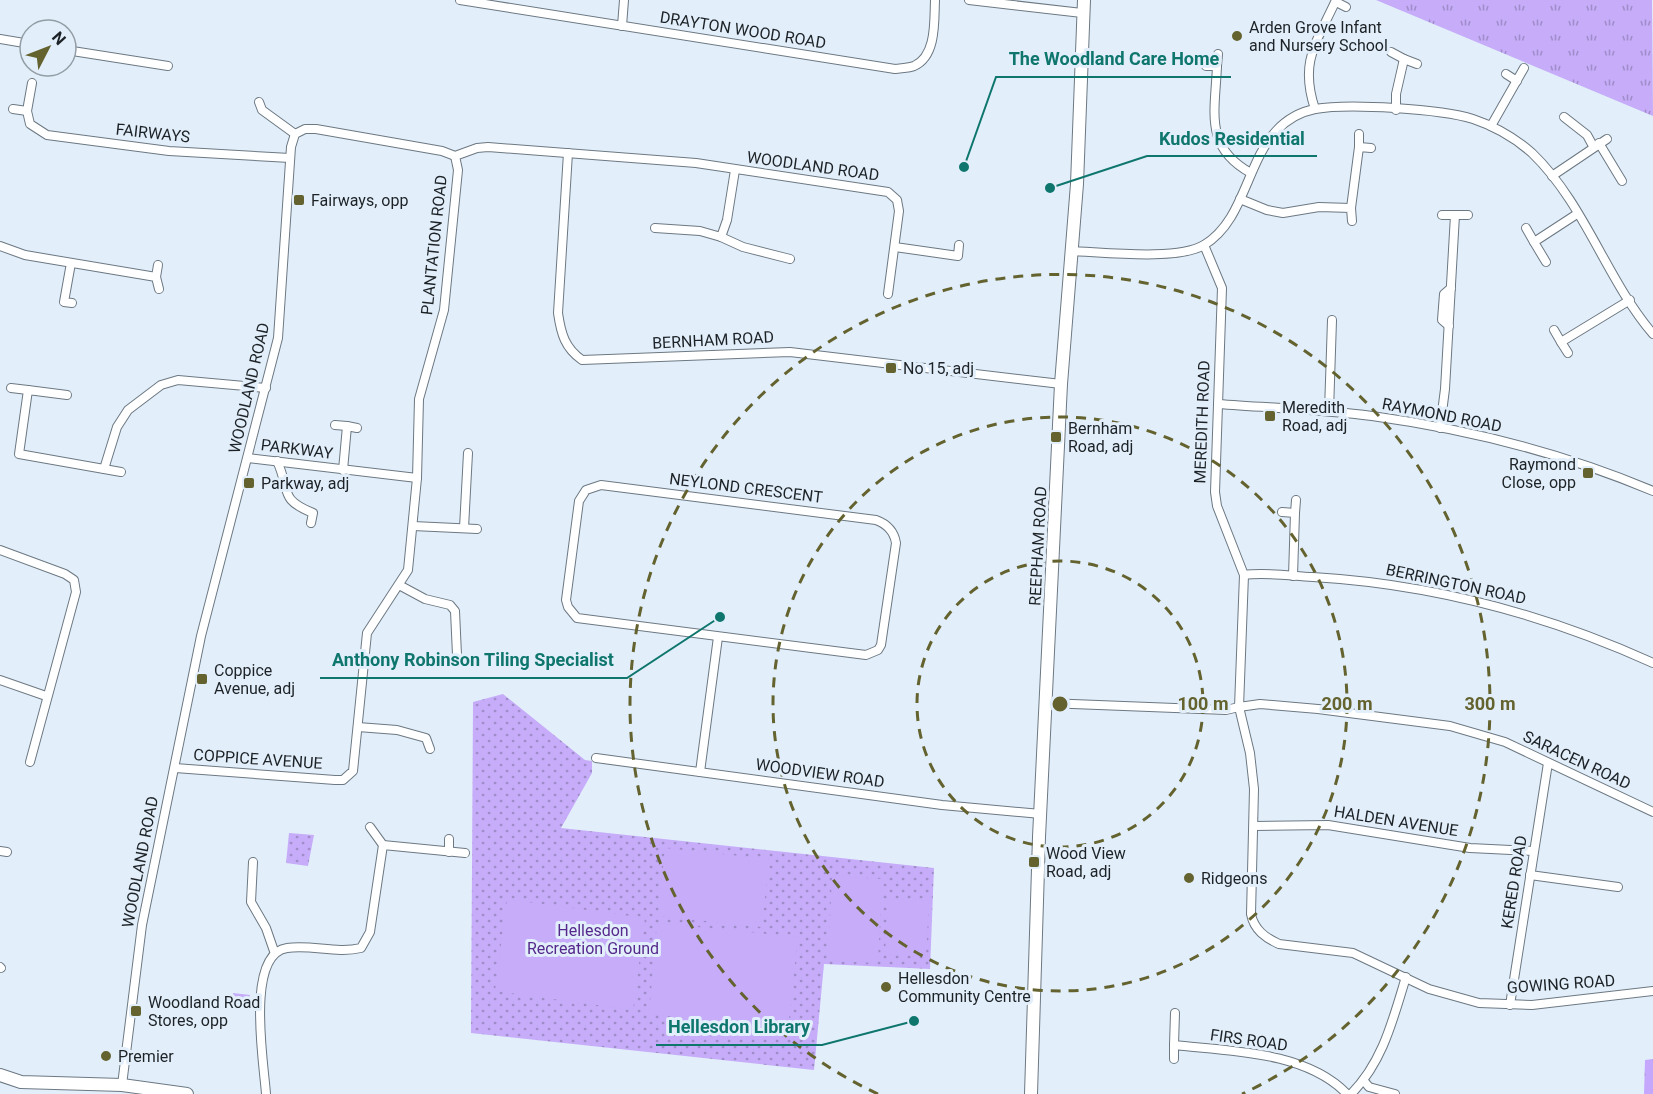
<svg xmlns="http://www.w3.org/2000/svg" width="1653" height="1094" viewBox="0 0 1653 1094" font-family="Roboto,sans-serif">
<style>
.grass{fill:url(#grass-tufts)}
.forest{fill:url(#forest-firs)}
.park{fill:url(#park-dots)}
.garden{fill:#c6acf9}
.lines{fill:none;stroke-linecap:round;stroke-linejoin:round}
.street-casing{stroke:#6c7882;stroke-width:10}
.secondary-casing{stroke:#6c7882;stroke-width:14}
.street{stroke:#fff;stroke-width:8}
.secondary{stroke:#fff;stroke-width:12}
.ring{fill:none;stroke:#64632f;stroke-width:3;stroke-dasharray:10 8}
.poi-dot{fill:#64632f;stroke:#e2effb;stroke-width:2}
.labels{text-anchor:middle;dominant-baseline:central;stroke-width:6;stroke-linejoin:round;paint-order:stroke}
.poi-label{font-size:16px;fill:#1d2226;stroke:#e2effb;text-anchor:start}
.street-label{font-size:16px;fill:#1d2226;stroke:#e2effb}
.park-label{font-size:16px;fill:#55298b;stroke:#e2effb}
.centre{fill:#64632f;stroke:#e2effb;stroke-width:3}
.ring-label{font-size:18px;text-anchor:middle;font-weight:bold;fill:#64632f;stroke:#e2effb;stroke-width:6;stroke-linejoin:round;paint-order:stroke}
.leader{fill:none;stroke:#0f766e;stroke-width:2}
.callout-dot{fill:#0f766e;stroke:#e2effb;stroke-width:2}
.callout-label{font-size:18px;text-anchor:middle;font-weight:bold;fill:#0f766e;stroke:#e2effb;stroke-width:6;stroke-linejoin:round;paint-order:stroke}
</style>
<defs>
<pattern id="grass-tufts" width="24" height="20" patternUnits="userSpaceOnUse" patternTransform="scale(1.5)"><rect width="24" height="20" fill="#c6acf9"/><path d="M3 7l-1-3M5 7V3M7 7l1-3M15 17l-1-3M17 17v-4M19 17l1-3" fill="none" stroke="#a08cc9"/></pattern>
<pattern id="forest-firs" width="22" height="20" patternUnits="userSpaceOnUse" patternTransform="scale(1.5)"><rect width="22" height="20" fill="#c5a7fd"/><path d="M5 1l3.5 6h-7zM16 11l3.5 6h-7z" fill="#a98fd9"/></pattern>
<pattern id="park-dots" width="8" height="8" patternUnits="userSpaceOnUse" patternTransform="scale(1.5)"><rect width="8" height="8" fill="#c6acf9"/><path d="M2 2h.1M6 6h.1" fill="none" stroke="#a08cc9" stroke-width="1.8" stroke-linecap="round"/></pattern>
</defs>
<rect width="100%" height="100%" fill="#e2effb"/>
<g class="grass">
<path d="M1376,0H1652L1653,116Z"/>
<path d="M233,993L250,995L249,1004L232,1003Z"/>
</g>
<path class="forest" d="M1653,1059V1094H1644L1645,1060Z"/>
<g class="park">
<path d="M503,694L585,760L592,761V773L561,828L934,868L930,969L824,964L814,1070L471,1033L473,702Z"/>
<path d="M289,833L314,835L308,866L286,863Z"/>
</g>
<g class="garden">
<path d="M665,848L769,859L762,927L658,916Z"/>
<path d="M832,876L882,879L878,963L828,961Z"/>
<path d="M888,898L929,901L926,956L885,954Z"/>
<path d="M507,899L645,918L633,1010L495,991Z"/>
<path d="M657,923L798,937L788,1029L649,1014Z"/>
</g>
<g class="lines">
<g class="street-casing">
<g id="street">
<path d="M460,0L895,69C901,68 909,68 914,66C937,56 934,20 935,0"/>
<path d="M969,0L1082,13"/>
<path d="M1336,2L1346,7"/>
<path d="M622,26L624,0"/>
<path d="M0,39L30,44"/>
<path d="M66,50L168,66"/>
<path d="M1391,52L1404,59"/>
<path d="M1206,66H1217C1215,113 1204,147 1251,173"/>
<path d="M1217,66L1218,54"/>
<path d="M1506,74L1517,81"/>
<path d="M32,83L27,111L30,124L47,135L169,151L290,158"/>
<path d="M259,102L262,110L295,134"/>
<path d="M13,109L27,111"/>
<path d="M1315,109C1299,61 1317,42 1336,0"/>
<path d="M1396,110V94L1404,59L1417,64"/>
<path d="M1564,117L1587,135L1593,146"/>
<path d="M1491,126L1524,68"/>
<path d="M1599,143L1622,181"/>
<path d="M1359,147V134"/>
<path d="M568,153L558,313C561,334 565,348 582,360L790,352L1061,384"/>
<path d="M1552,176L1607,139"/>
<path d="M1240,199L1267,210L1283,213L1319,207L1351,208L1352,221"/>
<path d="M1351,208L1359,147L1371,148"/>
<path d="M1442,215H1455"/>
<path d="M655,228L700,231L721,237L727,220L735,170"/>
<path d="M1526,228L1534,242"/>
<path d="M721,237L743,247L790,259"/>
<path d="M1204,245L1222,288L1215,492L1217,506L1244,575L1239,707L1260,704L1318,709L1450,726L1505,742L1653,812"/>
<path d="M0,246L25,255L156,277L159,289"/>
<path d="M895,247L958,256L959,245"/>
<path d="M1070,251C1103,252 1177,261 1204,245C1244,221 1246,164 1276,131C1287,119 1300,112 1315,109C1349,103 1441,109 1473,119C1494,126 1515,138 1532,153C1585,204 1606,279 1653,334"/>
<path d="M1546,262L1534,242L1577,214"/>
<path d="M71,263L64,302L72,303"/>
<path d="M156,277L158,265"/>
<path d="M1449,326L1442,320L1444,294L1451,288"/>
<path d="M1554,330L1561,342L1630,300"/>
<path d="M1561,342L1568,353"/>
<path d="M11,388L28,390"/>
<path d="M67,395L28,390L19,454L121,472"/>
<path d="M1218,404C1269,408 1321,409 1372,416C1467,429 1565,454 1653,491"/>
<path d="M1329,411L1332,320"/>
<path d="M335,425L347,426"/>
<path d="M1440,428L1445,389L1455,215H1468"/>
<path d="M248,458L417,478"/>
<path d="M277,461C291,491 278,499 313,513L311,523"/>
<path d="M104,469L117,427L128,410L161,385L178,380L266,388"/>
<path d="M343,470L347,426L357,428"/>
<path d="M601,485L876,520C887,524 894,531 896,543L881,645L878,650L866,655L577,618L568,607L566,600L579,501L586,490Z"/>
<path d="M1282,512L1295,513L1293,576"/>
<path d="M1295,513L1296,500"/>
<path d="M413,526L477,529"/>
<path d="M464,528L468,453"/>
<path d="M0,550L65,574L74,580L76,592L30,762"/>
<path d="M1244,575C1266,572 1291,576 1313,577C1431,584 1545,614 1653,663"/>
<path d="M399,585L425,599L450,605L455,611L457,655"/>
<path d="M0,680L46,696"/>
<path d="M1047,703L1226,710L1239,707L1250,753L1254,789L1251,914C1254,930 1266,938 1279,944L1353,953L1429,989L1479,1003L1532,1005L1653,991"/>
<path d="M358,727L397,730L426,738L430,749"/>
<path d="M596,758L942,805L1041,814"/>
<path d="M175,768L335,780H343L353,771L367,633L408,570L417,478L419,399L444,310L458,170L455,156"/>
<path d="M700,772L718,637"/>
<path d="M1254,826L1328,825L1470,848L1533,851"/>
<path d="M370,827L383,845"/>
<path d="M0,851L7,852"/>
<path d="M449,852V839"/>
<path d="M253,862L251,902L266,928L274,951"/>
<path d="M1530,875L1618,887"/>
<path d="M0,967L1,968"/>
<path d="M1510,1005L1548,763"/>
<path d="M1174,1045L1175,1013"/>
<path d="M1174,1059V1045C1229,1051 1306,1051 1347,1094"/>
<path d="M1364,1081L1369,1087L1395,1094"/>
<path d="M122,1085L142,925L201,636L278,338L291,147L295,134L305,129H316L442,151L455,156L477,148L488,147L696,163L888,192L897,200L899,211L888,294"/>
<path d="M266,1094C264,1064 245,954 287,948C311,944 336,954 361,948L370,932L383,845L465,853"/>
<path d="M1351,1094C1383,1062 1393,1019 1406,977"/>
</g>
</g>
<g class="secondary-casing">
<g id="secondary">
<path d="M0,1075L21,1082L122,1085L187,1094"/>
<path d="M1031,1094L1039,837L1061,384L1077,184L1084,0"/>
</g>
</g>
<use href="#street" class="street"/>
<use href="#secondary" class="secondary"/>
</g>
<g class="ring">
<circle cx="1060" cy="704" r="143"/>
<circle cx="1060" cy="704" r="287"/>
<path d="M878 1094A430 430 0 1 1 1242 1094"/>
</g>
<g class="poi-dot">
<circle cx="1237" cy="36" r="6"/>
<rect x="293" y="194" width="12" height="12" rx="3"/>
<rect x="885" y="362" width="12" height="12" rx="3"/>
<rect x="1264" y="410" width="12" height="12" rx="3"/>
<rect x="1050" y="431" width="12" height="12" rx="3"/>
<rect x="1582" y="467" width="12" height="12" rx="3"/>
<rect x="243" y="477" width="12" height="12" rx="3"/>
<rect x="196" y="673" width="12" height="12" rx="3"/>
<rect x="1028" y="856" width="12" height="12" rx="3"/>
<circle cx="1189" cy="878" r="6"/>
<circle cx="886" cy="987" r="6"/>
<rect x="130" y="1005" width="12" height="12" rx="3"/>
<circle cx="106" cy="1056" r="6"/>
</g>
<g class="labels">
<g class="poi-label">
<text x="1249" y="27">Arden Grove Infant<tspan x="1249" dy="18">and Nursery School</tspan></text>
<text x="311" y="200">Fairways, opp</text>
<text x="903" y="368">No 15, adj</text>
<text x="1282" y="407">Meredith<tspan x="1282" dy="18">Road, adj</tspan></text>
<text x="1068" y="428">Bernham<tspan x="1068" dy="18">Road, adj</tspan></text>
<text x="1576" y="464" text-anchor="end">Raymond<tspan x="1576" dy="18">Close, opp</tspan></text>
<text x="261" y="483">Parkway, adj</text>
<text x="214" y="670">Coppice<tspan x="214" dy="18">Avenue, adj</tspan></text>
<text x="1046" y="853">Wood View<tspan x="1046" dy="18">Road, adj</tspan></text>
<text x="1201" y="878">Ridgeons</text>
<text x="898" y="978">Hellesdon<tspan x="898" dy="18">Community Centre</tspan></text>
<text x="148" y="1002">Woodland Road<tspan x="148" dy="18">Stores, opp</tspan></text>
<text x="118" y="1056">Premier</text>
</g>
<g class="street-label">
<text transform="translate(743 30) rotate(9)">DRAYTON WOOD ROAD</text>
<text transform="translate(153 133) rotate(6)">FAIRWAYS</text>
<text transform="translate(813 166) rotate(8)">WOODLAND ROAD</text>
<text transform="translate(434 245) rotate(-84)">PLANTATION ROAD</text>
<text transform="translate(713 340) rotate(-3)">BERNHAM ROAD</text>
<text transform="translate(249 388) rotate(-77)">WOODLAND ROAD</text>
<text transform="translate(1442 415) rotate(11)">RAYMOND ROAD</text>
<text transform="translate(1202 422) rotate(-88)">MEREDITH ROAD</text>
<text transform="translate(297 449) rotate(7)">PARKWAY</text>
<text transform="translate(746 488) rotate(7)">NEYLOND CRESCENT</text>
<text transform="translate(1038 546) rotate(-87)">REEPHAM ROAD</text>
<text transform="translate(1456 584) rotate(12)">BERRINGTON ROAD</text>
<text transform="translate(258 759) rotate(4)">COPPICE AVENUE</text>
<text transform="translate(1577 760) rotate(25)">SARACEN ROAD</text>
<text transform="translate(820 773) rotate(8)">WOODVIEW ROAD</text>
<text transform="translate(1396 821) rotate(9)">HALDEN AVENUE</text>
<text transform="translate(140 862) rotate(-79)">WOODLAND ROAD</text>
<text transform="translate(1514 882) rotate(-81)">KERED ROAD</text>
<text transform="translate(1561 984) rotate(-4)">GOWING ROAD</text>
<text transform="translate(1249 1040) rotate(8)">FIRS ROAD</text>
</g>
<g class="park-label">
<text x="593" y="930">Hellesdon<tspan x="593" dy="18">Recreation Ground</tspan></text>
</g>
</g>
<circle cx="1060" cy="704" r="9" class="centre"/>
<g class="ring-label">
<text x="1203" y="710">100 m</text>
<text x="1347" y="710">200 m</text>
<text x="1490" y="710">300 m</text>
</g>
<path class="leader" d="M964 167L996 77H1231M1050 188L1147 156H1317M720 617L627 678H320M914 1021L822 1045H656"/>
<g class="callout-dot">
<circle cx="964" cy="167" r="6"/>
<circle cx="1050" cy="188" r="6"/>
<circle cx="720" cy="617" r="6"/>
<circle cx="914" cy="1021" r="6"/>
</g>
<g class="callout-label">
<text x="1114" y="65">The Woodland Care Home</text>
<text x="1232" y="145">Kudos Residential</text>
<text x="473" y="666">Anthony Robinson Tiling Specialist</text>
<text x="739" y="1033">Hellesdon Library</text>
</g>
<g transform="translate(48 48) rotate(48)"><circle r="28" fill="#e2effb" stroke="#939da6" stroke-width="1.5"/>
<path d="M0-4.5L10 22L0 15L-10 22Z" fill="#64632f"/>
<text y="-9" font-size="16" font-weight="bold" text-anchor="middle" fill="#1d2226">N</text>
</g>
</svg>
